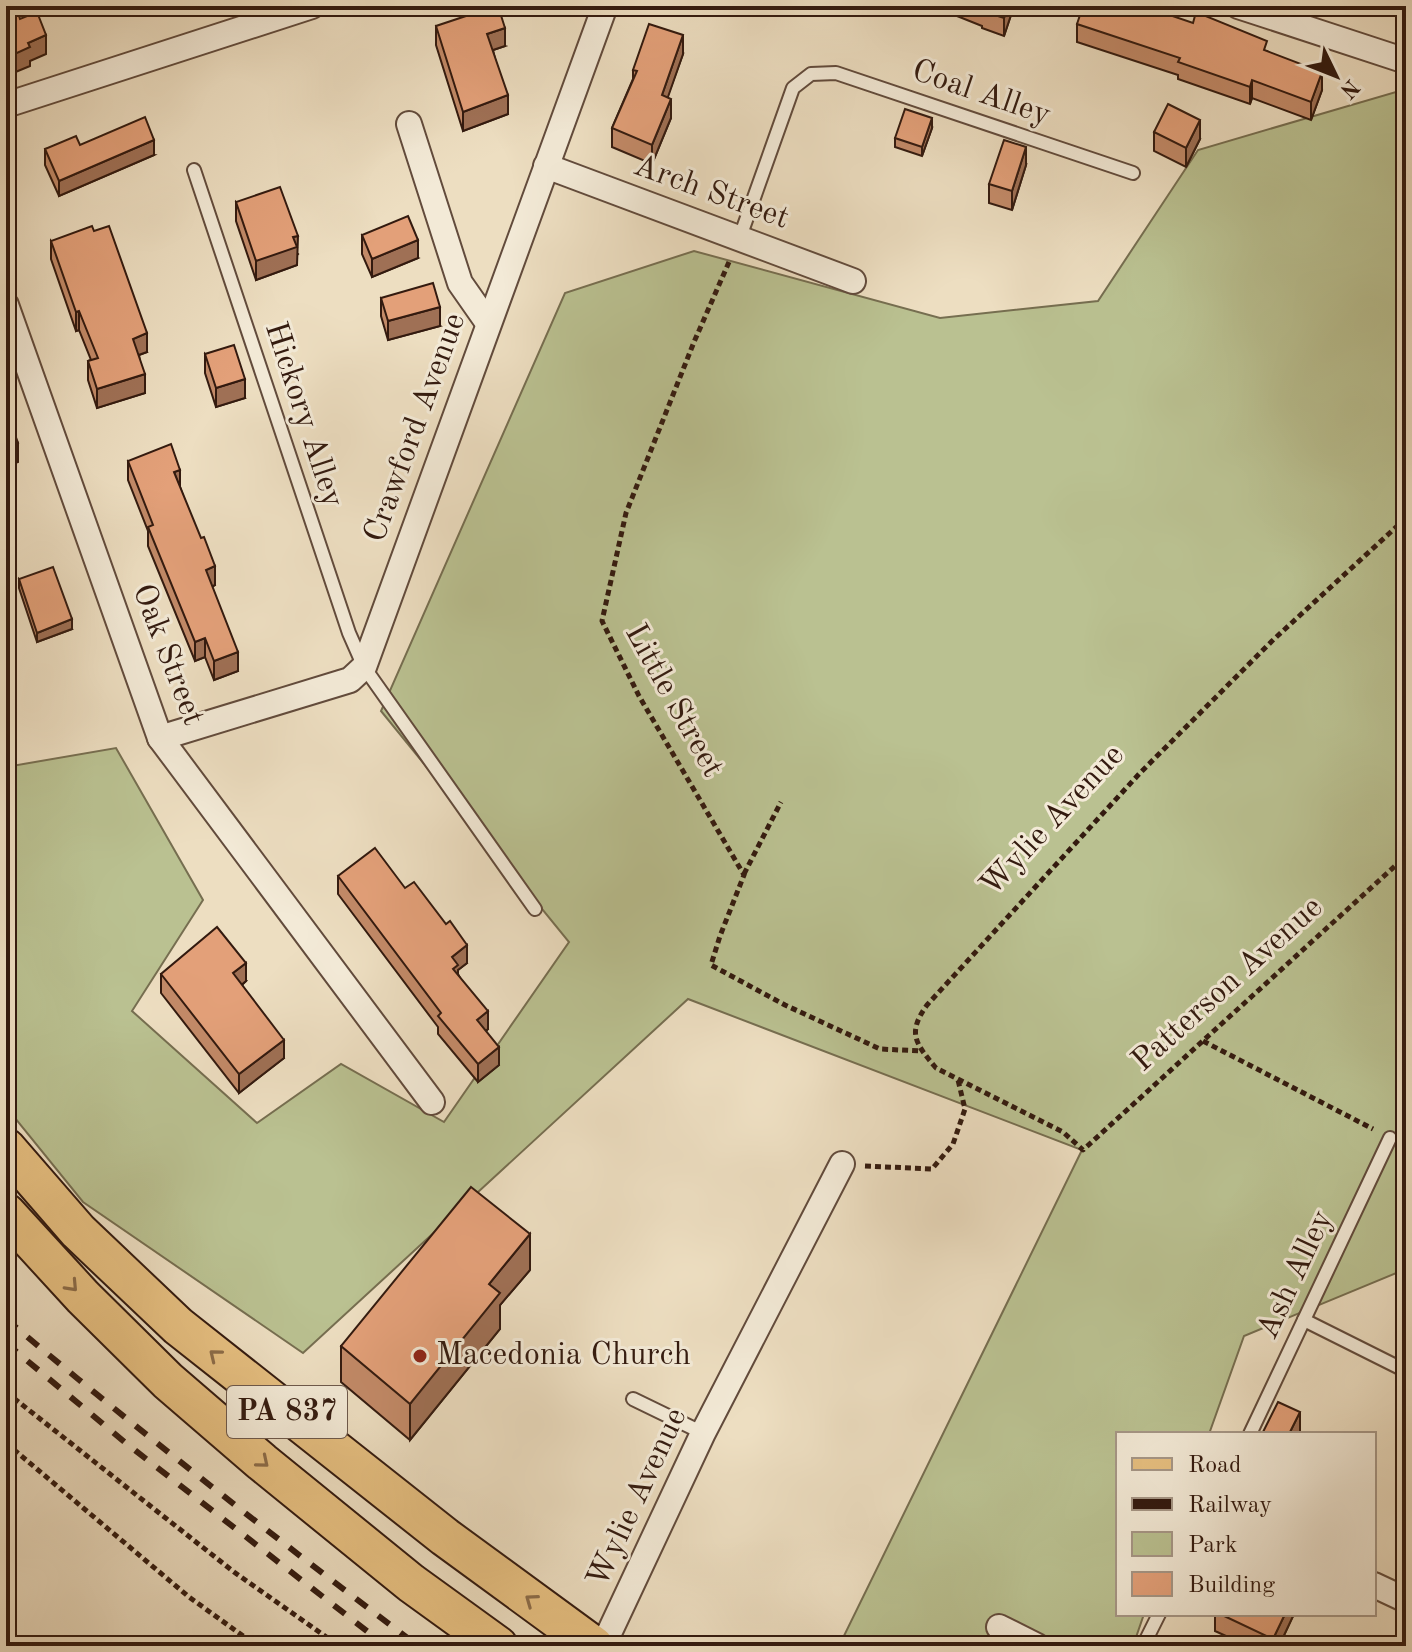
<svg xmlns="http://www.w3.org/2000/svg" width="1412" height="1652" viewBox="0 0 1412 1652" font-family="'Old Standard TT',serif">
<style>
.green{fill:#bac191;stroke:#766e50;stroke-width:2}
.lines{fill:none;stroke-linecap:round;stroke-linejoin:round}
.service-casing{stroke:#624b3c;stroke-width:16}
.minor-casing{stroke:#624b3c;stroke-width:28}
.primary-casing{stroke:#331a0f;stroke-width:42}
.path{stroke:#331a0f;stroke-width:5;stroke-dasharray:6 4;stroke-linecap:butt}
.service{stroke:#f3ead7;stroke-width:12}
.minor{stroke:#f3ead7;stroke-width:24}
.primary{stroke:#e6bf80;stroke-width:38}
.rail{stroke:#331a0f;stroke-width:6;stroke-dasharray:14 14;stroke-linecap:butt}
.wall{fill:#c38a68;stroke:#331a0f;stroke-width:2}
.shaded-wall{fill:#9f7055;stroke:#331a0f;stroke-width:2}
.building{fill:#e3a079;stroke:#331a0f;stroke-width:2}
.oneway{stroke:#8c6c48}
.poi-dot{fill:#8f2418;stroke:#f3ead7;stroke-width:3}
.labels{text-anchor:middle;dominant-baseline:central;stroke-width:6;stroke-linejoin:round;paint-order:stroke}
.shield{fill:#f3ead7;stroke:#6d584b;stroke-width:2}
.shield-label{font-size:30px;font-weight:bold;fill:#331a0f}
.street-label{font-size:32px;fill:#331a0f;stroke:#f3ead7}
.poi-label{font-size:32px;fill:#331a0f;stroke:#f3ead7;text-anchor:start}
</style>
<rect width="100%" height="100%" fill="#eddec1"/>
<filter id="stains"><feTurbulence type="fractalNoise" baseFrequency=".0025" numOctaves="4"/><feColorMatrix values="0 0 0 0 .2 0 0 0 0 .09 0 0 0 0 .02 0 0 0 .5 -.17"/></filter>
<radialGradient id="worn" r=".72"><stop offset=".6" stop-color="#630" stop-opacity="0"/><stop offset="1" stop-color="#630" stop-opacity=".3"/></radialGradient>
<path class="green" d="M1406,89V1269L1244,1336L1209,1434H1118V1614H1144L1133,1646H839L1082,1150L688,999L303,1353L83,1202L6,1107V767L116,748L203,900L132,1011L257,1123L341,1064L444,1122L569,942L381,711L565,293L694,251L940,318L1098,301L1198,150Z"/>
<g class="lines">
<g class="service-casing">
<g id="service">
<path d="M194,170L349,633L364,667L535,909"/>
<path d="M740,237L793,88L811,74L836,73L1133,173"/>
<path d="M1304,1320L1406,1371"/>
<path d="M633,1399L703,1433"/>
<path d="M1250,1434L1390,1138"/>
<path d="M1143,1646L1159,1614"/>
</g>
</g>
<g class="minor-casing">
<g id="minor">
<path d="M1238,6L1406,61"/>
<path d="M6,105L312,6"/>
<path d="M409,124L460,283L488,323"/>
<path d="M546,166L853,281"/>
<path d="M6,305L160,738L432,1102"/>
<path d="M160,738L350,680L364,667L605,6"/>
<path d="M1374,1585L1406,1600"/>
<path d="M999,1627L1037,1646"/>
<path d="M603,1646L703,1433L842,1164"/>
</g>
</g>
<g class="primary-casing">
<g id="primary">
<path d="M6,1148L78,1231L178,1326L445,1537L594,1646"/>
<path d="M6,1213L83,1297L168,1381L262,1462L411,1583L498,1646"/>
</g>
</g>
<g class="path">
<path d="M729,262L694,342L626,513L602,621L639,696L744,875L720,936L711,965L785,1005L880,1049L921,1051"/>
<path d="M1406,518L1272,641L1140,773L927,1005C907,1033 915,1043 936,1068L1063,1132L1083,1150L1406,856"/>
<path d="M744,874L781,802"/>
<path d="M1203,1041L1373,1129"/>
<path d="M865,1166L932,1169L953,1144L965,1109L958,1080"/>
<path d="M6,1392L234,1572L339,1646"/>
<path d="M6,1443L189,1597L257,1646"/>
</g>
<use href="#service" class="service"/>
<use href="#minor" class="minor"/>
<use href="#primary" class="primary"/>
<g class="rail">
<path d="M6,1319C140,1432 278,1540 418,1646"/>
<path d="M6,1343L127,1444L386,1646"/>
</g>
</g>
<g class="wall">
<path d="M693,6H711L709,12Z"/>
<path d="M928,6H1014L1004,36L982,28V26L957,16Z"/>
<path d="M1077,24L1267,51L1322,90L1311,120L1252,98L1250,104L1178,79V75L1077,42Z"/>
<path d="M436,26L505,46L493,50L508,114L463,131L436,45Z"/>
<path d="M683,54L667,98L671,118L652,164L612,147V128L633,79V70Z"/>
<path d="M932,128L922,156L895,147V138Z"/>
<path d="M1154,132L1200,139L1186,167L1154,151Z"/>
<path d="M80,145L154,155L59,196L45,165V149Z"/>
<path d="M1026,165L1012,210L989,203V184Z"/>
<path d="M236,202L298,254L297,255V265L256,280L236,221Z"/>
<path d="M362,235L418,258L372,277L362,254Z"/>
<path d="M51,241L147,352L139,355L145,393L97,408L88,380V361L91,360L79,330L76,331L51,259Z"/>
<path d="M381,298L440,326L388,340L381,316Z"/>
<path d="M205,354L245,398L216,407L205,373Z"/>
<path d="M128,461L180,487L215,585L212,587L238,671L214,680L205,657L195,661L148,546V531L128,480Z"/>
<path d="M19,579L72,629L37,642L19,588Z"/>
<path d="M338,876L405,888L467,963L458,970V974L488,1029L486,1031L499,1065L478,1082L438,1034V1027L338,894Z"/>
<path d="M161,974L246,981L242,985L284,1058L239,1093L161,993Z"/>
<path d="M530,1270L500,1305V1329L410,1440L341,1382V1346Z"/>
<path d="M1215,1614H1294L1279,1646H1248L1215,1631Z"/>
</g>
<g class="shaded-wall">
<path d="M1008,6H1014L1004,36V18Z"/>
<path d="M505,28V46L487,52V34Z"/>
<path d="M46,35V54L30,61V66L6,76V58L28,43Z"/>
<path d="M683,35V54L662,114V95Z"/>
<path d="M1322,72V90L1311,120V102Z"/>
<path d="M1252,80V98L1250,104V87Z"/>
<path d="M508,95V114L463,131V112Z"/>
<path d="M671,99V118L652,164V145Z"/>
<path d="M932,118V128L922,156V147Z"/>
<path d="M1200,120V139L1186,167V148Z"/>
<path d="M154,140V155L59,196V181Z"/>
<path d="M1026,147V165L1012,210V191Z"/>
<path d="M298,236L297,265L256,280V261L293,237Z"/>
<path d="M418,240V258L372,277V259Z"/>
<path d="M440,307V326L388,340V321Z"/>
<path d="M79,311V330L76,331V312Z"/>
<path d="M147,333V352L133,357V339Z"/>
<path d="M145,374V393L97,408V389Z"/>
<path d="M245,379V398L216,407V388Z"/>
<path d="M18,443V462L6,466V447Z"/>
<path d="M180,470V489L174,472Z"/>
<path d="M215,566V585L206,589V570Z"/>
<path d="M72,619V629L37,642V633Z"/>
<path d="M205,638V657L195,661V642Z"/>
<path d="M238,652V671L214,680V661Z"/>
<path d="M467,945V963L458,970V983L453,987L452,957Z"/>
<path d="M246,963V981L233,992V973Z"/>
<path d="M488,1011V1029L477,1038V1020Z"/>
<path d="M284,1040V1058L239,1093V1074Z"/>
<path d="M499,1047V1065L478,1082V1064Z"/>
<path d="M530,1234V1270L500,1305V1329L410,1440V1404L489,1284Z"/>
<path d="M1300,1412V1431L1298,1434H1289Z"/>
<path d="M1285,1614H1294L1279,1646H1273V1639Z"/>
</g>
<g class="building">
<path d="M496,6H498L505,28L487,34L508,95L463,112L436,26Z"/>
<path d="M976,6H1008L1004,18L982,11L983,9Z"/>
<path d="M1083,6H1143L1193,23L1196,12L1267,41L1264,50L1322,72L1311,102L1252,80L1250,87L1178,62L1180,58L1077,24Z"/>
<path d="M37,12L46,35L28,43L30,47L6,58V18L18,13L20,19Z"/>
<path d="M649,24L683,35L662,95L671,99L652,145L612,128L637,71L633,70Z"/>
<path d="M1168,104L1200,120L1186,148L1154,132Z"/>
<path d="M905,109L932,118L922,147L895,138Z"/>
<path d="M145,117L154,140L59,181L45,149L76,136L80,145Z"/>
<path d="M1004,140L1026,147L1012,191L989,184Z"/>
<path d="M280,187L298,236L293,237L297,247L256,261L236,202Z"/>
<path d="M408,216L418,240L372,259L362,235Z"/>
<path d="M92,226L94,231L109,226L147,333L133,339L145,374L97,389L88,361L98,358L79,311L76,312L51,241Z"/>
<path d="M433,283L440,307L388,321L381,298Z"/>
<path d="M234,345L245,379L216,388L205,354Z"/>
<path d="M6,410L18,443L6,447Z"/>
<path d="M171,444L180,470L174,472L201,538L204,537L215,566L206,570L238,652L214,661L205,638L195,642L148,527L153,525L128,461Z"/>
<path d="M53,567L72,619L37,633L19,579Z"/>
<path d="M375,848L405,888L414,882L446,924L450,921L467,945L452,957L458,965L453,969L488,1011L477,1020L499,1047L478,1064L438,1016L441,1013L338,876Z"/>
<path d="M217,927L246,963L233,973L284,1040L239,1074L161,974Z"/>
<path d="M471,1187L530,1234L489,1284L500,1293L410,1404L341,1346Z"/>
<path d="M1278,1402L1300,1412L1289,1434H1262Z"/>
<path d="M1220,1614H1285L1273,1639Z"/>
</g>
<defs><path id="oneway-chevron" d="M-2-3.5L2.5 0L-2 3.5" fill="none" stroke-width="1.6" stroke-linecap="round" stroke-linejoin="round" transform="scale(2)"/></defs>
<g class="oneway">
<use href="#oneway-chevron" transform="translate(72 1286) rotate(47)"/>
<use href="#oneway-chevron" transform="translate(215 1355) rotate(-141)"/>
<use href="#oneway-chevron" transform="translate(263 1462) rotate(40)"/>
<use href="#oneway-chevron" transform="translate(531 1600) rotate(-144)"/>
</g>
<circle class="poi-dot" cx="420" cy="1356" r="8"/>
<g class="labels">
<rect class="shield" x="227" y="1386" width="120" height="52" rx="6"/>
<g class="shield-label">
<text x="287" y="1412">PA 837</text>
</g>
<g class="street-label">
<text transform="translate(981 94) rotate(19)">Coal Alley</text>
<text transform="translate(711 193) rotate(20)">Arch Street</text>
<text transform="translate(303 415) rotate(72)">Hickory Alley</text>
<text transform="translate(416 428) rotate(-70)">Crawford Avenue</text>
<text transform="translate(167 655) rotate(69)">Oak Street</text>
<text transform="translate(673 701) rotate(61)">Little Street</text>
<text transform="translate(1053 821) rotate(-47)">Wylie Avenue</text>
<text transform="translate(1228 985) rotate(-42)">Patterson Avenue</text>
<text transform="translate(1296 1275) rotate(-65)">Ash Alley</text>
<text transform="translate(638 1498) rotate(-65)">Wylie Avenue</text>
</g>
<g class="poi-label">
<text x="436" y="1356">Macedonia Church</text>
</g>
</g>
<rect width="1412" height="1652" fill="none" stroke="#eddec1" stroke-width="32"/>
<rect x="8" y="8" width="1396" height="1636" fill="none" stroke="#331a0f" stroke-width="4"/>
<rect x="16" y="16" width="1380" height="1620" fill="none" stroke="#331a0f" stroke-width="2"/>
<rect x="1116" y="1432" width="260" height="184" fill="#f3ead7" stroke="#a69787" stroke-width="2"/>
<rect x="1132" y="1458" width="40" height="12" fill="#e6bf80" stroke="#a69787" stroke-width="2"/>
<text x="1188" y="1472" font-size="24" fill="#331a0f">Road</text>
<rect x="1132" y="1498" width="40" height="12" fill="#331a0f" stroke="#a69787" stroke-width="2"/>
<text x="1188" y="1512" font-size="24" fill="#331a0f">Railway</text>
<rect x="1132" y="1532" width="40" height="24" fill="#bac191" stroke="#a69787" stroke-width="2"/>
<text x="1188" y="1552" font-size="24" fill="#331a0f">Park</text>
<rect x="1132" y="1572" width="40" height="24" fill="#e3a079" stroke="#a69787" stroke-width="2"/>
<text x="1188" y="1592" font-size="24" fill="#331a0f">Building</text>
<g transform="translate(1336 76) rotate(133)" stroke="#f3ead7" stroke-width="6" paint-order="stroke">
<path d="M0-6L14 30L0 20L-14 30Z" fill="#331a0f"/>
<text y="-12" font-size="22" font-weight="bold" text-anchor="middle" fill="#331a0f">N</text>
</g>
<rect width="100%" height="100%" filter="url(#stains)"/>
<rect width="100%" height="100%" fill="url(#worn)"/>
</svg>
